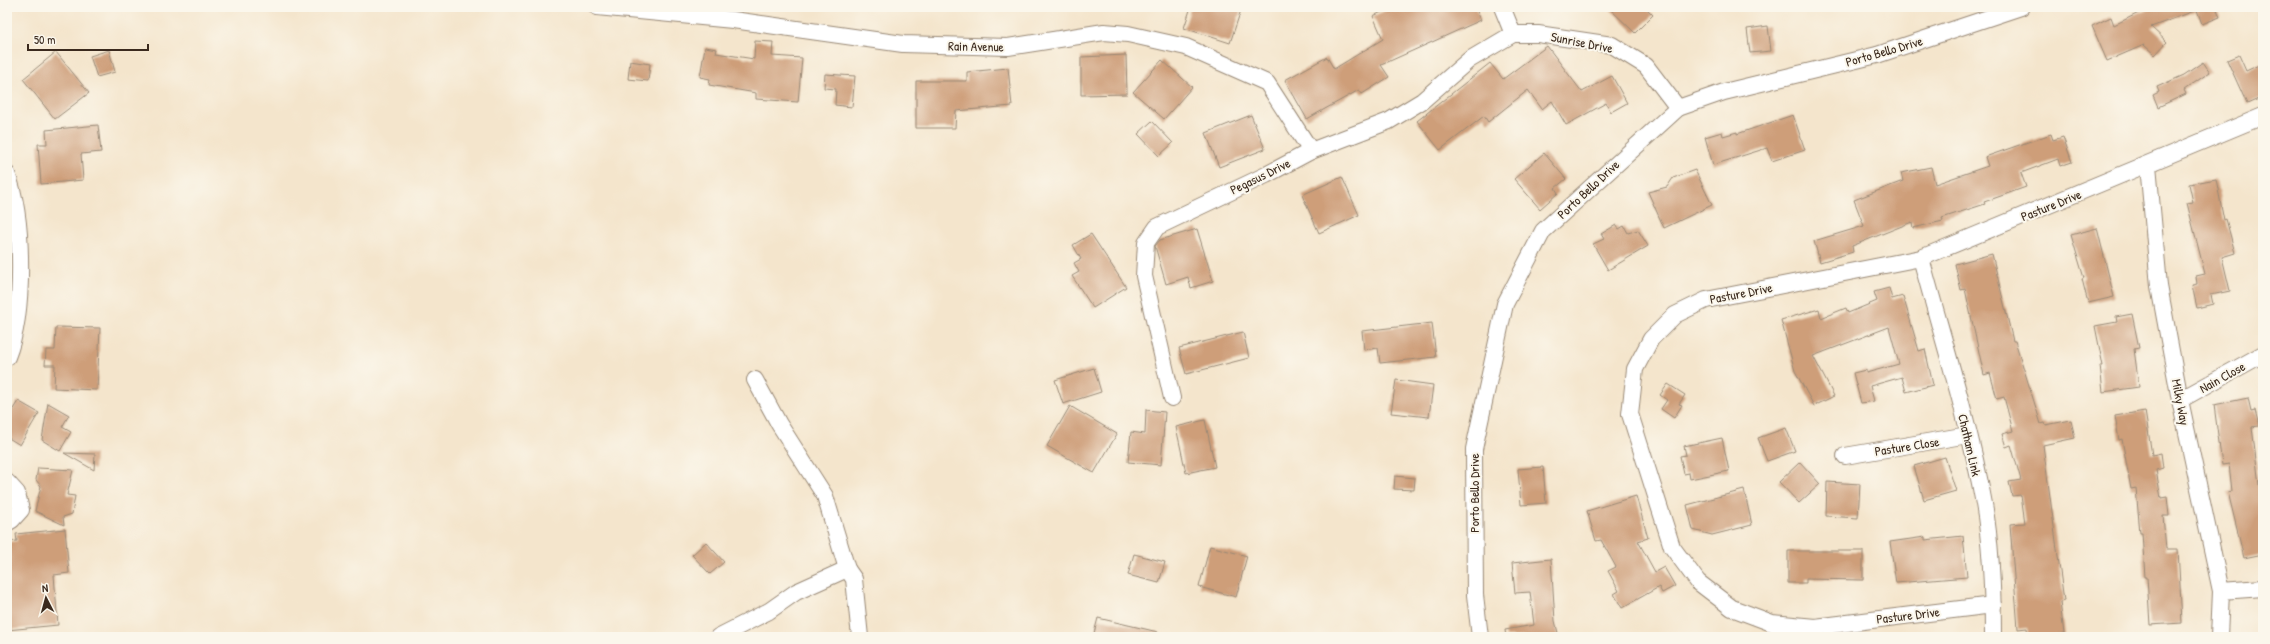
<svg xmlns="http://www.w3.org/2000/svg" width="2270" height="644" viewBox="0 0 2270 644" font-family="'Patrick Hand',sans-serif">
<style>
.building{fill:#ce9e79}
.lines{fill:none;stroke-linecap:round;stroke-linejoin:round}
.street-casing{stroke:#988875;stroke-width:18}
.street{stroke:#fff;stroke-width:16}
.labels{text-anchor:middle;dominant-baseline:central;stroke-width:4;stroke-linejoin:round;paint-order:stroke}
.street-label{font-size:13px;fill:#3b2a1e;stroke:#fbf7ec}
</style>
<rect width="100%" height="100%" fill="#fbf7ec"/>
<filter id="ink" filterUnits="userSpaceOnUse"><feTurbulence type="fractalNoise" baseFrequency=".025" numOctaves="2"/><feDisplacementMap in="SourceGraphic" scale="8" xChannelSelector="R" yChannelSelector="G"/><feConvolveMatrix kernelMatrix="1 2 1 2 8 2 1 2 1" color-interpolation-filters="sRGB"/></filter>
<filter id="wash" filterUnits="userSpaceOnUse"><feTurbulence type="fractalNoise" baseFrequency=".012" numOctaves="4" result="noise"/><feDisplacementMap in="SourceGraphic" scale="16" xChannelSelector="R" yChannelSelector="G"/><feGaussianBlur stdDeviation="0.9" result="paint"/><feColorMatrix in="noise" values="0 0 0 0 0 0 0 0 0 0 0 0 0 0 0 0 0 1.4 0 .05"/><feComposite in="paint" operator="in"/></filter>
<g filter="url(#wash)">
<rect width="100%" height="100%" fill="#f4e5cc"/>
<g id="blocks">
<g class="building">
<path d="M1191,7H1242L1230,43L1184,28Z"/>
<path d="M1393,7H1475L1481,20L1381,65L1389,77L1362,94L1359,90L1307,119L1285,80L1327,57L1334,69L1383,39L1373,16Z"/>
<path d="M1608,7H1645L1653,15L1635,33Z"/>
<path d="M2151,7H2216L2220,17L2202,24L2197,10L2151,27L2167,42L2155,55L2144,45L2107,61L2092,26L2111,17L2114,25Z"/>
<path d="M1768,26L1771,51L1750,53L1747,29Z"/>
<path d="M755,41L773,42L772,56L802,58L798,102L756,99V93L709,85L710,79L700,77L705,47L717,49L716,53L754,59Z"/>
<path d="M1547,46L1582,92L1612,76L1627,103L1611,112L1606,103L1566,125L1552,101L1542,109L1528,90L1488,122L1484,116L1440,150L1417,121L1490,63L1503,79Z"/>
<path d="M109,50L115,72L97,77L90,56Z"/>
<path d="M56,52L89,93L55,119L23,79Z"/>
<path d="M1126,55L1127,94L1081,95V57Z"/>
<path d="M2239,55L2246,71L2263,63V97L2247,104L2227,60Z"/>
<path d="M1162,60L1192,87L1164,119L1133,92Z"/>
<path d="M630,61L650,64L648,81L628,79Z"/>
<path d="M2203,62L2210,72L2184,90L2186,94L2158,107L2153,95L2159,92L2157,87L2184,75Z"/>
<path d="M1008,68L1012,106L956,111L955,128H916V81H967V72Z"/>
<path d="M825,74L855,76L852,107L835,105L836,89L824,88Z"/>
<path d="M1251,115L1265,149L1219,167L1206,133Z"/>
<path d="M1793,115L1805,150L1772,161L1767,148L1713,165L1705,137L1722,132L1723,136L1737,132V134Z"/>
<path d="M1152,121L1173,143L1159,156L1138,134Z"/>
<path d="M98,125L101,152L81,154L83,180L41,184L38,144H47L46,130Z"/>
<path d="M2051,134L2053,140L2063,137L2072,162L2060,166L2058,159L2021,173L2026,187L1984,202L1985,204L1942,218L1943,221L1913,228L1912,222L1852,246L1853,252L1820,262L1814,241L1864,226L1854,200L1903,181L1901,173L1931,167L1935,184L1988,166L1985,157Z"/>
<path d="M1544,153L1566,179L1555,188L1558,193L1540,209L1514,179Z"/>
<path d="M1695,170L1712,205L1664,228L1648,192L1667,187L1673,178Z"/>
<path d="M1342,177L1359,215L1319,233L1302,195Z"/>
<path d="M2216,179L2224,220L2226,219L2235,253L2222,257L2230,291L2211,295L2213,304L2197,308L2192,285L2197,284L2196,276L2205,274L2187,203L2193,202L2189,184Z"/>
<path d="M1616,225L1619,229L1624,226L1628,233L1638,230L1648,246L1608,270L1593,244L1604,239L1601,234Z"/>
<path d="M2097,228L2114,297L2088,303L2082,279L2084,278L2071,235Z"/>
<path d="M1197,229L1213,281L1191,288L1188,277L1166,284L1155,246L1160,240Z"/>
<path d="M1091,234L1126,287L1093,308L1072,276L1079,272L1074,263L1081,259L1073,245Z"/>
<path d="M1992,254L2013,341H2015L2041,424L2045,423L2046,425L2071,420L2075,438L2043,445L2064,601L2060,602L2064,634L2028,637L2027,628L2018,629L2010,524L2025,523L2021,495L2012,496L2009,482L2021,480L2011,445L2006,447L2002,434L2013,431L2004,397L1997,399L1990,373L1984,375L1965,289L1961,290L1955,264Z"/>
<path d="M1889,288L1892,299L1903,296L1919,351L1925,349L1933,385L1906,392L1902,377L1870,386L1874,401L1861,403L1853,373L1866,370V373L1899,364L1889,327L1813,356L1834,396L1814,406L1795,371L1781,320L1819,309L1821,318L1846,308L1848,313L1877,301L1874,292Z"/>
<path d="M2132,314L2139,348L2134,349L2139,387L2103,392L2100,366H2103L2095,326L2117,322L2116,317Z"/>
<path d="M1432,323L1436,357L1380,363L1378,348L1364,350L1362,331Z"/>
<path d="M56,327L100,328L97,390L54,388L55,365H45L46,350H55Z"/>
<path d="M1243,332L1249,358L1186,374L1179,348Z"/>
<path d="M1094,368L1101,392L1063,404L1055,380Z"/>
<path d="M1396,380L1433,385L1429,417L1391,413Z"/>
<path d="M1668,384L1685,395L1679,404L1682,405L1674,418L1661,409L1667,400L1660,395Z"/>
<path d="M2248,398L2251,411L2255,410L2259,426L2252,427L2259,485L2263,484V554L2244,558L2228,492L2232,491L2229,464L2222,465L2214,405Z"/>
<path d="M18,401L39,413L20,445L7,437V419Z"/>
<path d="M48,403L69,415L62,427L71,432L60,451L42,440Z"/>
<path d="M1070,406L1117,434L1094,473L1047,446Z"/>
<path d="M1146,410L1165,412L1161,465L1128,462L1131,432L1145,434Z"/>
<path d="M2145,411L2152,455L2161,453L2163,468L2156,470L2161,498L2167,497L2169,516H2163L2166,549H2178L2182,623L2150,625L2147,577H2145L2142,533H2140L2136,488L2131,489L2122,439L2119,440L2115,416Z"/>
<path d="M1205,420L1215,467L1186,473L1176,427Z"/>
<path d="M1786,428L1795,451L1767,461L1758,438Z"/>
<path d="M1722,438L1729,471L1690,479L1689,473L1684,474L1680,456L1686,455L1684,446Z"/>
<path d="M64,453L95,454L94,470Z"/>
<path d="M1945,457L1956,491L1924,500L1914,466Z"/>
<path d="M1800,462L1820,484L1799,503L1779,482Z"/>
<path d="M1543,467L1546,503L1521,505L1518,469Z"/>
<path d="M38,468L73,470L67,495L75,496L72,514L63,517L64,525L35,511L41,486L36,480Z"/>
<path d="M1395,476L1415,478L1414,490L1394,489Z"/>
<path d="M1827,482L1860,484L1858,518L1826,516Z"/>
<path d="M1744,490L1752,525L1712,535L1693,530L1687,505Z"/>
<path d="M1636,496L1648,538L1638,541L1655,572L1664,567L1675,586L1662,593L1659,587L1622,608L1614,594L1619,591L1608,571L1616,567L1601,540L1596,541L1587,511Z"/>
<path d="M65,529L69,573L54,575L58,625L7,630V542L17,541L16,534Z"/>
<path d="M1963,536L1967,577L1896,583L1890,542L1925,537V540Z"/>
<path d="M706,542L724,562L710,574L692,555Z"/>
<path d="M1210,546L1247,556L1236,597L1199,587Z"/>
<path d="M1788,551H1863V580L1806,579V583H1788Z"/>
<path d="M1134,554L1165,562L1159,583L1128,575Z"/>
<path d="M1551,559L1555,621L1559,637H1506L1505,630L1534,625L1530,592L1515,593L1512,563Z"/>
<path d="M1098,618L1158,632L1157,637H1093Z"/>
</g>
</g>
</g>
<g filter="url(#ink)">
<use href="#blocks" fill-opacity="0" stroke="#988875" stroke-width="1"/>
<g class="lines">
<g class="street-casing">
<g id="street">
<path d="M597,7L733,20L903,44L1008,47L1104,32L1128,34L1186,47L1267,83L1311,151"/>
<path d="M1502,7L1513,34"/>
<path d="M1513,34H1538L1612,45L1646,66L1678,108"/>
<path d="M2148,165L2159,286L2180,400L2221,591L2219,637"/>
<path d="M7,174C24,218 25,313 7,357"/>
<path d="M1921,258C1943,340 1969,421 1984,504C1991,544 1993,596 1993,637"/>
<path d="M755,380L779,424L825,496L847,569"/>
<path d="M1172,398L1144,276L1146,243L1157,227L1266,175L1311,151L1389,121L1422,101L1469,60L1513,34"/>
<path d="M2180,400L2263,354"/>
<path d="M1845,456L1968,435"/>
<path d="M7,482L17,493L21,510L12,520L7,523"/>
<path d="M2221,591L2263,588"/>
<path d="M1993,605L1815,627L1772,623L1732,608L1698,582L1672,547L1630,414L1635,369L1651,339L1675,315L1706,300L1921,258L2263,116"/>
<path d="M718,637L769,611L796,592L847,569L854,579L860,637"/>
<path d="M1480,637L1475,595L1474,449L1505,304L1543,231L1678,108L1724,92L1877,55L2021,7"/>
</g>
</g>
<use href="#street" class="street"/>
</g>
</g>
<g class="labels">
<g class="street-label">
<text transform="translate(1582 42) rotate(11)">Sunrise Drive</text>
<text transform="translate(976 46) rotate(1)">Rain Avenue</text>
<text transform="translate(1884 51) rotate(-16)">Porto Bello Drive</text>
<text transform="translate(1260 176) rotate(-26)">Pegasus Drive</text>
<text transform="translate(1588 189) rotate(-43)">Porto Bello Drive</text>
<text transform="translate(2051 205) rotate(-22)">Pasture Drive</text>
<text transform="translate(1741 293) rotate(-11)">Pasture Drive</text>
<text transform="translate(2222 377) rotate(-29)">Nain Close</text>
<text transform="translate(2181 402) rotate(79)">Milky Way</text>
<text transform="translate(1970 445) rotate(77)">Chatham Link</text>
<text transform="translate(1907 446) rotate(-9)">Pasture Close</text>
<text transform="translate(1474 493) rotate(-90)">Porto Bello Drive</text>
<text transform="translate(1908 615) rotate(-7)">Pasture Drive</text>
</g>
</g>
<rect width="2270" height="644" fill="none" stroke="#fbf7ec" stroke-width="24"/>
<g transform="translate(46 598) rotate(354)" stroke="#fbf7ec" stroke-width="3" paint-order="stroke">
<path d="M0-3L7 15L0 10L-7 15Z" fill="#3b2a1e"/>
<text y="-6" font-size="11" font-weight="bold" text-anchor="middle" fill="#3b2a1e">N</text>
</g>
<path d="M28 44v6h120v-6" fill="none" stroke="#3b2a1e" stroke-width="2"/>
<text x="34" y="44" font-size="12" fill="#3b2a1e" stroke="#fbf7ec" stroke-width="3" paint-order="stroke">50 m</text>
</svg>
